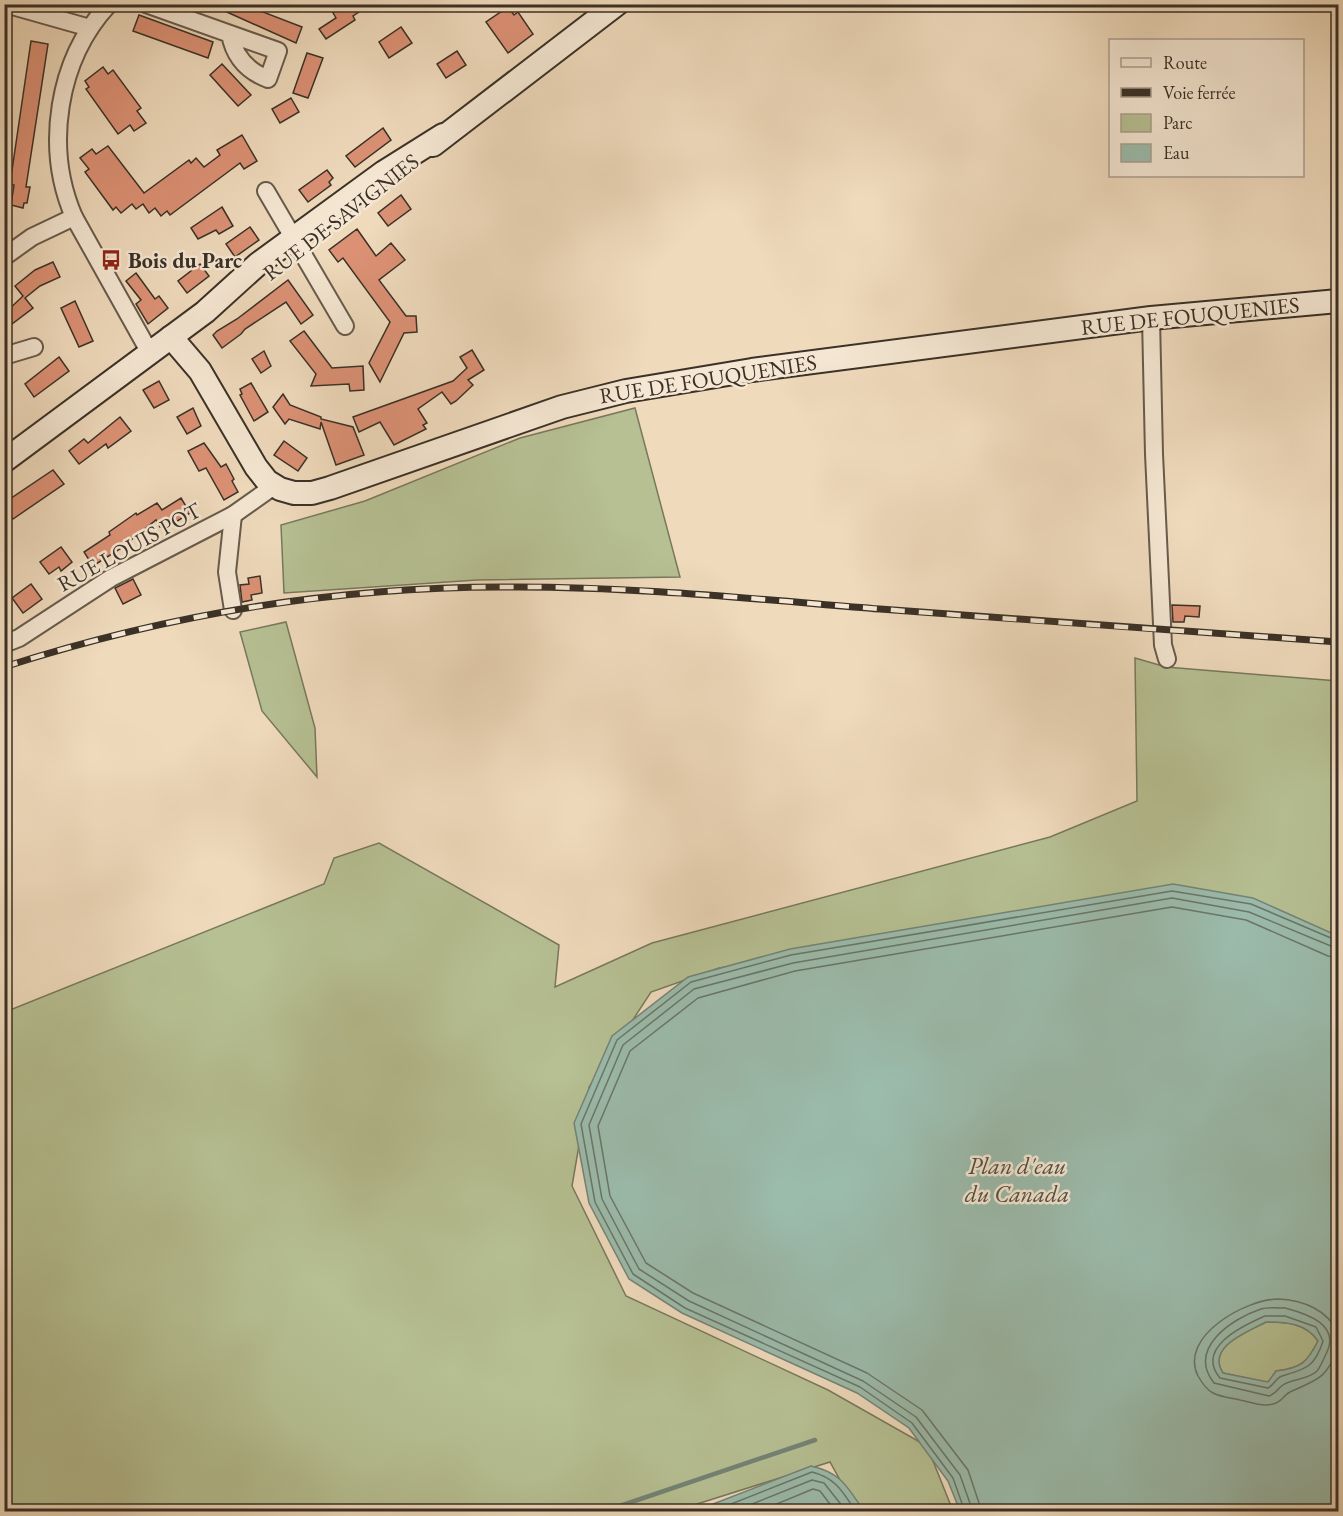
<svg xmlns="http://www.w3.org/2000/svg" width="1343" height="1516" viewBox="0 0 1343 1516" font-family="'EB Garamond',serif">
<style>
.green{fill:#b6c093;stroke:#78785d;stroke-width:1.5}
.water{fill:#9bbbab;stroke:#748476;stroke-width:1.5;fill-rule:evenodd}
.lines{fill:none;stroke-linecap:round;stroke-linejoin:round}
.shore{stroke:#6a7669;stroke-width:1.5}
.stream{stroke:#748476;stroke-width:4.5}
.building{fill:#dc9175;stroke:#3a3127;stroke-width:1.5}
.street-casing{stroke:#675b4c;stroke-width:20}
.secondary-casing{stroke:#3a3127;stroke-width:26}
.street{stroke:#f5e7d3;stroke-width:16}
.secondary{stroke:#f5e7d3;stroke-width:22}
.rail-casing{stroke:#3a3127;stroke-width:7}
.rail{stroke:#f5e7d3;stroke-width:4.5;stroke-dasharray:14;stroke-linecap:butt}
.labels{text-anchor:middle;dominant-baseline:central;stroke-width:5;stroke-linejoin:round;paint-order:stroke}
.street-label{font-size:22px;fill:#3a3127;stroke:#f5e7d3}
.poi-label{font-size:22px;font-weight:bold;fill:#3a3127;stroke:#f5e7d3;text-anchor:start}
.water-label{font-size:24px;font-style:italic;fill:#4d4d41;stroke:#f5e7d3}
</style>
<rect width="100%" height="100%" fill="#efdabc"/>
<filter id="stains"><feTurbulence type="fractalNoise" baseFrequency=".00333" numOctaves="4"/><feColorMatrix values="0 0 0 0 .2 0 0 0 0 .09 0 0 0 0 .02 0 0 0 .5 -.17"/></filter>
<radialGradient id="worn" r=".72"><stop offset=".6" stop-color="#630" stop-opacity="0"/><stop offset="1" stop-color="#630" stop-opacity=".3"/></radialGradient>
<g class="green">
<path d="M635,408L680,577L477,580L284,593L281,525L365,501L520,438Z"/>
<path d="M286,622L315,728L317,777L262,711L240,632Z"/>
<path d="M1135,658L1166,667L1338,681V947L1111,910L719,968L651,992L589,1087L572,1186L626,1296L828,1390L927,1446L953,1511H857L830,1462L675,1511L5,1512V1012L324,884L334,858L379,843L559,945L555,987L652,943L1050,837L1137,801Z"/>
<path d="M1266,1322C1286,1322 1306,1323 1318,1341C1307,1363 1301,1368 1276,1371L1268,1383L1223,1373C1206,1347 1247,1332 1266,1322Z"/>
</g>
<g class="water">
<path d="M1173,884L1253,898L1338,936V1511H960L948,1481L909,1428L857,1393L682,1313L629,1279L589,1203L574,1123L612,1036L688,977L790,949ZM1266,1322C1286,1322 1306,1323 1318,1341C1307,1363 1301,1368 1276,1371L1268,1382L1223,1373C1206,1347 1247,1332 1266,1322Z"/>
<path d="M811,1466C842,1473 847,1487 864,1511H695Z"/>
</g>
<g class="lines">
<g class="shore">
<path d="M1285,1308C1308,1314 1341,1325 1326,1354C1323,1360 1321,1366 1317,1371C1308,1380 1291,1379 1283,1385C1277,1389 1277,1393 1269,1396L1214,1383C1187,1349 1231,1319 1261,1309C1268,1307 1278,1308 1285,1308Z"/>
<path d="M1265,1316H1285L1316,1327L1323,1341C1315,1367 1306,1369 1282,1376C1276,1378 1274,1385 1268,1388L1220,1378C1195,1348 1242,1326 1265,1316Z"/>
<path d="M1338,1333C1328,1310 1303,1300 1278,1299C1247,1299 1178,1336 1198,1376C1202,1383 1207,1390 1213,1393C1221,1397 1231,1398 1240,1400C1251,1402 1265,1408 1276,1403C1282,1401 1285,1394 1290,1392C1318,1379 1325,1380 1338,1349"/>
<path d="M711,1512L812,1472C836,1478 843,1492 856,1512"/>
<path d="M732,1512L812,1480L824,1483L847,1512"/>
<path d="M757,1512L813,1489L820,1491L836,1512"/>
<path d="M965,1512L953,1478L912,1423L860,1387L685,1308L633,1274L595,1202L581,1124L617,1040L691,982L791,955L1172,891L1251,904L1338,941"/>
<path d="M973,1512L960,1475L916,1417L863,1381L689,1301L639,1269L602,1199L589,1125L623,1045L694,989L793,963L1172,898L1249,912L1338,949"/>
<path d="M982,1512L968,1470L922,1410L867,1373L693,1293L646,1263L610,1196L598,1126L630,1051L698,998L795,971L1172,907L1246,920L1328,956L1338,958"/>
</g>
<path class="stream" d="M602,1512L815,1440"/>
</g>
<g class="building">
<path d="M209,4H251L250,7L302,27L296,43Z"/>
<path d="M328,4H371L353,16L355,20L326,39L319,29L336,18Z"/>
<path d="M508,7L514,15L518,12L533,34L508,53L486,22Z"/>
<path d="M139,15L213,42L208,58L133,31Z"/>
<path d="M401,27L412,43L389,58L379,42Z"/>
<path d="M31,41L48,44L26,187H30L27,203H24L23,208L11,205L14,185L10,184Z"/>
<path d="M457,51L466,65L446,78L437,64Z"/>
<path d="M307,53L323,58L308,98L293,93Z"/>
<path d="M222,64L251,95L238,106L210,75Z"/>
<path d="M103,67L108,74L113,70L141,108L137,111L146,123L134,131L130,125L118,134L86,89L89,87L85,81Z"/>
<path d="M291,98L299,112L280,123L272,109Z"/>
<path d="M383,128L391,140L355,167L346,156Z"/>
<path d="M242,135L257,161L244,169L240,163L170,215L167,211L161,216L155,208L149,213L143,204L136,209L132,204L121,213L116,207L113,210L85,172L89,169L80,158L92,149L96,154L108,146L144,193L189,160L191,163L196,158L204,167L220,155L217,150Z"/>
<path d="M327,170L333,178L329,182L331,185L308,202L299,190Z"/>
<path d="M401,195L411,209L388,226L378,213Z"/>
<path d="M222,207L233,226L219,234L216,230L198,239L191,228Z"/>
<path d="M250,227L259,240L235,257L226,244Z"/>
<path d="M357,229L376,256L391,243L405,260L379,280L406,316H416L417,332L404,333L380,382L369,363L390,322L343,258L338,262L329,250Z"/>
<path d="M53,262L60,277L40,286L25,298L33,308L4,330V314L23,296L15,286L35,270Z"/>
<path d="M200,264L209,276L187,293L178,281Z"/>
<path d="M136,273L155,299L159,296L168,308L148,324L136,304L141,300L126,281Z"/>
<path d="M288,280L313,315L301,324L286,302L245,329L241,334L222,348L213,335L217,331L237,319Z"/>
<path d="M75,301L93,341L79,347L61,308Z"/>
<path d="M304,331L332,368L363,366L364,390L350,391L349,384L311,386L316,374L290,341Z"/>
<path d="M472,350L484,370L468,380L473,385L456,401L451,404L442,392L418,409L427,423L423,425L426,429L394,445L380,422L359,432L353,417L453,381L467,368L460,357Z"/>
<path d="M264,351L271,366L261,373L252,359Z"/>
<path d="M59,357L69,371L34,397L25,384Z"/>
<path d="M159,381L169,400L154,408L143,390Z"/>
<path d="M251,383L268,412L254,421L240,395L242,394L240,389Z"/>
<path d="M283,394L290,405L321,417V419L353,427L364,455L336,465L321,422L320,429L289,419L285,424L273,407Z"/>
<path d="M193,408L201,426L187,434L177,417Z"/>
<path d="M120,417L131,431L108,448L106,444L79,464L69,451L84,439L88,443Z"/>
<path d="M284,441L307,458L298,471L274,455Z"/>
<path d="M204,443L221,467L226,464L234,479L232,481L238,492L224,500L206,468L199,471L188,451Z"/>
<path d="M53,470L64,484L13,519L4,508V503Z"/>
<path d="M181,498L190,513L171,525L169,523L160,527L156,520L120,549L93,566L84,552L110,535L109,532L136,513L137,515L157,503L162,510Z"/>
<path d="M61,547L72,562L61,571L59,567L49,574L40,562Z"/>
<path d="M260,576L262,593L251,595L252,600L242,602L240,585L249,584L248,578Z"/>
<path d="M133,579L141,595L123,604L115,588Z"/>
<path d="M31,584L42,599L23,613L12,598Z"/>
<path d="M1172,605L1200,606L1199,617L1185,616L1184,622H1173Z"/>
</g>
<g class="lines">
<g class="street-casing">
<g id="street">
<path d="M5,4L90,28"/>
<path d="M109,4C57,60 44,148 74,217L150,353"/>
<path d="M146,4L278,51L268,79C247,71 234,56 230,34"/>
<path d="M266,191L345,326"/>
<path d="M4,257L32,237L74,217"/>
<path d="M1151,318L1154,454L1163,645L1167,659"/>
<path d="M4,356L34,347"/>
<path d="M233,610L227,572L233,515"/>
<path d="M4,644L19,638L111,578L233,515L274,486"/>
</g>
</g>
<g class="secondary-casing">
<g id="secondary">
<path d="M433,145L617,4"/>
<path d="M171,337L200,371L256,467L267,481L280,489L294,493H312L330,488L562,407L626,391L752,370L1151,318L1338,301"/>
<path d="M4,461L205,312L258,264L384,172L443,135"/>
</g>
</g>
<use href="#street" class="street"/>
<use href="#secondary" class="secondary"/>
<g class="rail-casing">
<path id="rail" d="M4,667C165,615 334,587 503,587C629,586 755,599 880,609C1033,621 1186,631 1338,642"/>
</g>
<use href="#rail" class="rail"/>
</g>
<defs>
<g id="bus-bare" transform="scale(1.62)"><path d="M-5-6H5V4H4V6H2V4H-2V6H-4V4H-5ZM-3.5-4V0h7V-4ZM-3.5 1.2v1.5H-2V1.2ZM2 1.2v1.5H3.5V1.2Z" fill="#8f2418" stroke="#f5e7d3" stroke-width="2.5" paint-order="stroke"/></g>
</defs>
<g fill-rule="evenodd">
<use href="#bus-bare" x="111" y="260"/>
</g>
<g class="labels">
<g class="street-label">
<text transform="translate(341 217) rotate(-38)">RUE DE SAVIGNIES</text>
<text transform="translate(1190 316) rotate(-6)">RUE DE FOUQUENIES</text>
<text transform="translate(708 379) rotate(-9)">RUE DE FOUQUENIES</text>
<text transform="translate(129 547) rotate(-29)">RUE LOUIS POT</text>
</g>
<g class="poi-label">
<text x="128" y="260">Bois du Parc</text>
</g>
<g class="water-label">
<text x="1017" y="1165">Plan d'eau<tspan x="1017" dy="28">du Canada</tspan></text>
</g>
</g>
<rect width="1343" height="1516" fill="none" stroke="#efdabc" stroke-width="24"/>
<rect x="6" y="6" width="1331" height="1504" fill="none" stroke="#3a3127" stroke-width="3"/>
<rect x="12" y="12" width="1319" height="1492" fill="none" stroke="#3a3127" stroke-width="1.5"/>
<rect x="1109" y="39" width="195" height="138" fill="#f5e7d3" stroke="#aa9e8e" stroke-width="1.5"/>
<rect x="1121" y="58" width="30" height="9" fill="#f5e7d3" stroke="#aa9e8e" stroke-width="1.5"/>
<text x="1163" y="69" font-size="18" fill="#3a3127">Route</text>
<rect x="1121" y="88" width="30" height="9" fill="#3a3127" stroke="#aa9e8e" stroke-width="1.5"/>
<text x="1163" y="99" font-size="18" fill="#3a3127">Voie ferrée</text>
<rect x="1121" y="114" width="30" height="18" fill="#b6c093" stroke="#aa9e8e" stroke-width="1.5"/>
<text x="1163" y="129" font-size="18" fill="#3a3127">Parc</text>
<rect x="1121" y="144" width="30" height="18" fill="#9bbbab" stroke="#aa9e8e" stroke-width="1.5"/>
<text x="1163" y="159" font-size="18" fill="#3a3127">Eau</text>
<rect width="100%" height="100%" filter="url(#stains)"/>
<rect width="100%" height="100%" fill="url(#worn)"/>
</svg>
